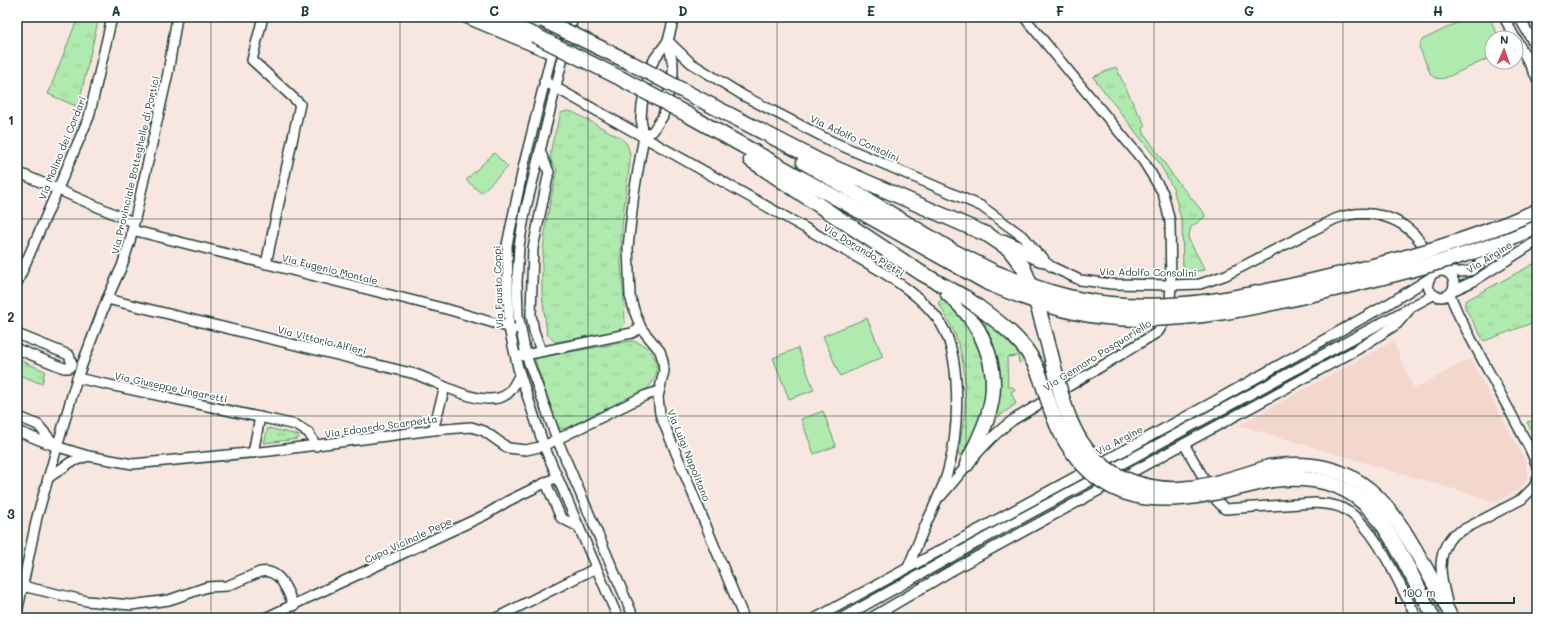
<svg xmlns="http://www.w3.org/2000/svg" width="1554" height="635" viewBox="0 0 1554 635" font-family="Mali,sans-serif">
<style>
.built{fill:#f3d6cc}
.grass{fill:url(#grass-tufts);stroke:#689471}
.pitch{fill:#b0eaae;stroke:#689471}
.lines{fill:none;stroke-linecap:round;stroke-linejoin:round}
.minor-casing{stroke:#1f3d34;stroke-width:12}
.major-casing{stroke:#1f3d34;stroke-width:15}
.highway-casing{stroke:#1f3d34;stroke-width:17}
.minor{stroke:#fff;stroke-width:9}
.major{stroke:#fff;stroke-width:12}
.highway{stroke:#fff;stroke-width:14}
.highway-bridge-casing{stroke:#1f3d34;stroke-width:17;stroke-linecap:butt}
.highway-bridge{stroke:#fff;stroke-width:14}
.grid{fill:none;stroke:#1f3d34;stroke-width:1;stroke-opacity:0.55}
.labels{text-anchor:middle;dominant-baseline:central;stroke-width:3.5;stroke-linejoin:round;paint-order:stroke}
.street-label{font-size:10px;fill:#1f3d34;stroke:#fff}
.neatline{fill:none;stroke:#1f3d34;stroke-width:1.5}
.grid-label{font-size:13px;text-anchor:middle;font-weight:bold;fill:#1f3d34}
</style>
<defs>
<pattern id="grass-tufts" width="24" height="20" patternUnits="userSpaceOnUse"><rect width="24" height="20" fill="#b0eaae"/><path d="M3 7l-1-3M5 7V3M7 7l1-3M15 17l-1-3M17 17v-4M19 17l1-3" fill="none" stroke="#97ca96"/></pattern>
</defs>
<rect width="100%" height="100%" fill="#f8e7e1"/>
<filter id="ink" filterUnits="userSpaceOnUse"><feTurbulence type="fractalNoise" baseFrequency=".025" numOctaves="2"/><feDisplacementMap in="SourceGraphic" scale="8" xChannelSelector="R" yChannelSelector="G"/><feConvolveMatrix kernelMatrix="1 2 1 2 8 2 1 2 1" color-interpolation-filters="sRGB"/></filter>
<g filter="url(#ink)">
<path class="built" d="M1393,341L1414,389L1470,359L1526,462L1527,478L1521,488L1497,502L1239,425Z"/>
<g class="grass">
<path d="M78,17H99L78,107L48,94Z"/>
<path d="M1116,67L1138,114H1140L1145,126L1143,129L1144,133L1176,180L1204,213L1205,217L1191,227L1188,238L1205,270L1183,273L1182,223L1173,188L1158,161L1093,77Z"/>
<path d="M567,111L573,112L621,138C631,145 631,158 629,169C625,200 620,232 621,263C622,284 625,304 625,324L616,332L555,342L547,334L542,294V262L546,223L557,169C542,160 558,127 561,113Z"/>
<path d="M1537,262V324L1535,322L1484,341L1465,308V301Z"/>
<path d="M944,297C950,304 960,311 965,319C984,348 993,385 981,418C976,431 969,444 963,457L959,455C959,442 963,430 964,418C968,374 963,340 938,303Z"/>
<path d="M987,323L1006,338L1024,360L1019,363L1018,356L1007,357L1008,387H1013L1015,390L1011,392L1016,404L991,422L994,352L984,325Z"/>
<path d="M631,341C650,343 664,363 653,382C651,385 647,388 644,391L566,428L558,429L535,360L537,358Z"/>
<path d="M17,359L45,371L42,384L20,375L17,380Z"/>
<path d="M1537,420V442L1527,422Z"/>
<path d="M268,428L298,435L299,437L298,439L264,443Z"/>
</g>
<g class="pitch">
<path d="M1469,17H1489L1499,38H1492V57L1445,78C1439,79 1435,79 1431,75L1419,47L1422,40Z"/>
<path d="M494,153L508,167L481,193L466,180Z"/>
<path d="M867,318L883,357L840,376L823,336Z"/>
<path d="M798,348L814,390L789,399L773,358Z"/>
<path d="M823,411L836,446L814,454L801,419Z"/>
</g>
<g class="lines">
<g class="minor-casing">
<g id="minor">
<path d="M263,17L252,60L300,104L266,264"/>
<path d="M463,17L551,54"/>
<path d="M561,17L524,164L507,245L509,328L518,368L544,446L618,618"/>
<path d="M573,17L525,212L519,246L517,282L518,315L526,355L557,439L634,618"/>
<path d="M1504,17L1515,38"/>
<path d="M1519,17L1537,49"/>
<path d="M1516,39L1537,78"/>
<path d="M668,41L691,63L744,96L833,142L981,206L1025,238L1041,259L1052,267L1080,280L1112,284L1171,285L1200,284L1226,275L1335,219C1367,207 1402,215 1422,244C1428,253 1432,263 1437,272"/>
<path d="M668,41L655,58L651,66L642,105L641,119L644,136L634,193L628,247L630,296L635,313L641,328L660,351L663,361L664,371L658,397L660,414L744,618"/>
<path d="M544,81L876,268C899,283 920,296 937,318C964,353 959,434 947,474C943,487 937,499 932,511C923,529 916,549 908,567"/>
<path d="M644,136L653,131L663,116L673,75V65L668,41L674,17"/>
<path d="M540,151L549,172L533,248L531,315L534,331L541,351"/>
<path d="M17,172L133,222"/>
<path d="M132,230L450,310L514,329"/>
<circle cx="1441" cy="284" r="13"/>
<path d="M1447,272C1454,272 1465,273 1472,270C1485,263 1491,237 1511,226"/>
<path d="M17,283L89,117L112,17"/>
<path d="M1452,291L1474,281L1537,241"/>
<path d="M1450,295L1459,316L1530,449L1537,465"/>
<path d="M107,299L415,374C438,382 480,408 504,396C512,392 516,381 520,374"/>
<path d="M17,334L69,355L72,364"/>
<path d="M17,349L64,368H69L72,364"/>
<path d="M520,356L632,333L641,328"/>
<path d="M77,378L296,425L309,433L316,446"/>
<path d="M17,416L38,425L56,446"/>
<path d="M433,430L445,387"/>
<path d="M17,431L52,445L88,456L133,464L270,451L433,430L471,427L484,431L508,448L526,450L544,446L644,396L659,391"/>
<path d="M1184,444L1217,501L1225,509L1315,503C1324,504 1334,504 1342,508C1375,524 1396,579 1413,610L1416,618"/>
<path d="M253,453L260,417"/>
<path d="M48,478L71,462L88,456"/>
<path d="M546,483L561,518L579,527"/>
<path d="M941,496C964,470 984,441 1013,420L1158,332L1169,314L1171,285L1170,222L1163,193L1144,162L1024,17"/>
<path d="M22,586L87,601L131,605L169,600L207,587L227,586L260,572C281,568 287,591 294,606"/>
<path d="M1447,602C1441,578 1435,555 1453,535L1522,499L1534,487L1537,480"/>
<path d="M17,613L37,517L77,378L107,299L122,266L130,241L168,73L177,17"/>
<path d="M265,618L485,515L508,501L557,477"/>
<path d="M496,618L596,568"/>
<path d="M816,618L1215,401L1388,304L1430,278"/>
<path d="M842,618L987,537L1433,295"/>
<path d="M871,618L949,572L1358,349L1397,324L1409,310"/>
</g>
</g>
<g class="major-casing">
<g id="major">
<path d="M1437,589L1452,618"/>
<path d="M1423,597L1434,618"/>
</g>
</g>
<g class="highway-casing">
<g id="highway">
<path d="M491,17L534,35"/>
<path d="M697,98L821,162L988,235L1009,249L1023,267"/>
<path d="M690,116L988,283"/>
<path d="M751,160L921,273L966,298"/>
<path d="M804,162L953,251L994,272"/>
<path d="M1004,242L1041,259"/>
<path d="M1499,243L1537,226"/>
<path d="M948,294C980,321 1001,365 990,408C986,427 975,446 967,464"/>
<path d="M1269,467C1369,453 1395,514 1437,589"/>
<path d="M1272,480C1366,469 1386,526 1423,597"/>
</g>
</g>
<use href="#minor" class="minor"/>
<use href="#major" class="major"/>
<use href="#highway" class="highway"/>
<g class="highway-bridge-casing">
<g id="highway-bridge">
<path d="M543,20L631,63L697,98"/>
<path d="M534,35L620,78L690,116"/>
<path d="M1023,267C1036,296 1044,328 1052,359C1065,411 1075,460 1130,481C1149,488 1169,491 1190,488C1216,485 1243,475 1269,467"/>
<path d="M994,272C1032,287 1069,300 1110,304C1179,311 1249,296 1316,280C1393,262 1465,243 1537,211"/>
<path d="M988,283C1026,299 1065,313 1106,317C1182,325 1258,307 1330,290C1388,276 1444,263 1499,243"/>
<path d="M966,298C987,314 1012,330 1027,351C1045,376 1047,409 1062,435C1112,526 1192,498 1272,480"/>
</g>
</g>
<use href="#highway-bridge" class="highway-bridge"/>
</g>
</g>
<path class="grid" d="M211,17V618M400,17V618M588,17V618M777,17V618M966,17V618M1154,17V618M1343,17V618M17,219H1537M17,416H1537"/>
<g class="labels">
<g class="street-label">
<text transform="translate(855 138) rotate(25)">Via Adolfo Consolini</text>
<text transform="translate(62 148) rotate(-68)">Via Molino dei Cordari</text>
<text transform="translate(135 165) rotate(-77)">Via Provinciale Botteghelle di Portici</text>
<text transform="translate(864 250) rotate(31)">Via Dorando Pietri</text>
<text transform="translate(1489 257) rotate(-32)">Via Argine</text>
<text transform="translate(330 269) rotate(14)">Via Eugenio Montale</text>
<text transform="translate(1148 272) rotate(1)">Via Adolfo Consolini</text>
<text transform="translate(498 287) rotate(-92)">Via Fausto Coppi</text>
<text transform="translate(322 340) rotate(14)">Via Vittorio Alfieri</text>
<text transform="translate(1097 355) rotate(-32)">Via Gennaro Pasquariello</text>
<text transform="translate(171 387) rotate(12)">Via Giuseppe Ungaretti</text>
<text transform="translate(381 426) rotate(-8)">Via Edoardo Scarpetta</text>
<text transform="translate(1119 440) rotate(-28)">Via Argine</text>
<text transform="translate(689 455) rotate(68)">Via Luigi Napolitano</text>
<text transform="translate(408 540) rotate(-25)">Cupa Vicinale Pepe</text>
</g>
</g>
<rect width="1554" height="635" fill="none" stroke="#fff" stroke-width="44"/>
<g transform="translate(1504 50) rotate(2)"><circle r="19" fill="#ffffff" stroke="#a5b1ae"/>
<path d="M0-3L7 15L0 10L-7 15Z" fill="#d1495b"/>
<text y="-6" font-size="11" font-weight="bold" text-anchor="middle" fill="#1f3d34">N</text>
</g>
<path d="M1396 597v6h118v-6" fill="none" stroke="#1f3d34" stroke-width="2"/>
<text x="1402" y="597" font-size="12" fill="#1f3d34" stroke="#ffffff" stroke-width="3" paint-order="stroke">100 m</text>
<rect x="22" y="22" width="1510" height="591" class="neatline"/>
<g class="grid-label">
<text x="116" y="16">A</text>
<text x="305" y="16">B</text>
<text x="494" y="16">C</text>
<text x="683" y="16">D</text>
<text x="871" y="16">E</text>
<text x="1060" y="16">F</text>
<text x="1249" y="16">G</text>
<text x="1438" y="16">H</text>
<text x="11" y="125">1</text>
<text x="11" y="322">2</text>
<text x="11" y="519">3</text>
</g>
</svg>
